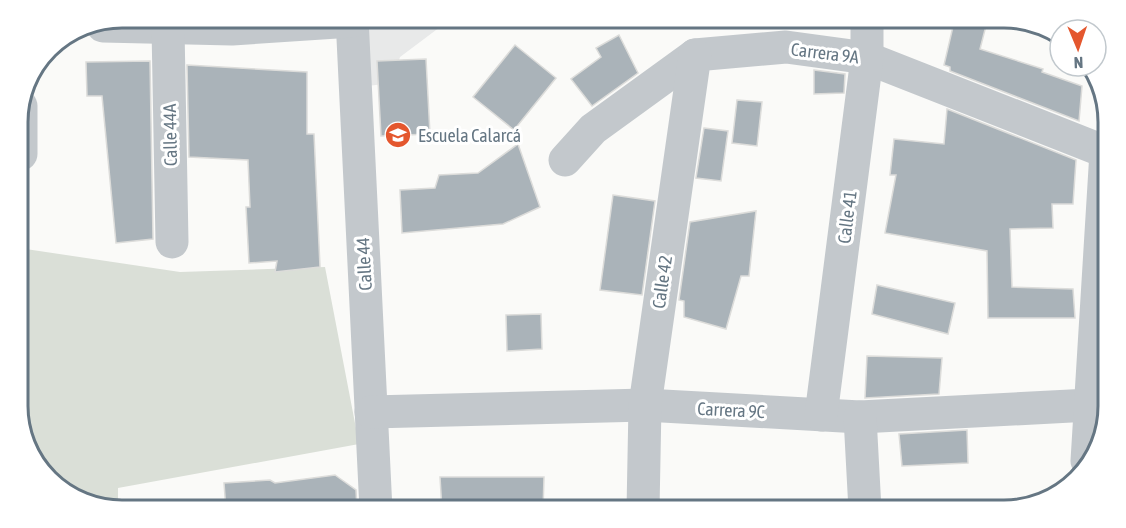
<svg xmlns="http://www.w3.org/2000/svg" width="1126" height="528" viewBox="0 0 1126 528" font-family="'Asap Condensed',sans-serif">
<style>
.built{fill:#e8e9e9}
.green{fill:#dadfd7}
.building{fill:#aab3b9;stroke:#dcdcda;stroke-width:1.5}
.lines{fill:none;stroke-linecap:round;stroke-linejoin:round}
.minor{stroke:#c3c8cc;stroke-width:33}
.labels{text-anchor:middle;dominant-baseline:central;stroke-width:6;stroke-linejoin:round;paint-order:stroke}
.street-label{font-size:18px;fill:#657683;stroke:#fff}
.poi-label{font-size:18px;fill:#657683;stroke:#fff;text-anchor:start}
.rim{fill:none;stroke:#657683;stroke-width:3}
</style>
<rect width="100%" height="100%" fill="#fafaf8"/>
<path class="built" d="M359,18H452L400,57L391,83L360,87Z"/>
<path class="green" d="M19,248L180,272L325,267L359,444L118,488V509L82,502L40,469L20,425Z"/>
<g class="building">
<path d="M955,18H988L980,49L1043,69L1042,72L1082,86L1079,121L950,71V67L944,65Z"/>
<path d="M619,35L638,73L592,106L571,79L601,57L596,48Z"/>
<path d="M515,45L556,78L514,130L473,97Z"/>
<path d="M426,59L430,134L381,136L377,61Z"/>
<path d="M150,61L153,239L116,243L102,96H87L86,62Z"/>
<path d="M187,65L307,72V134H314L320,267L275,272L277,261L249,263L246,207H250L248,160L189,157Z"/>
<path d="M814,70L845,74L844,93L814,94Z"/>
<path d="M737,100L762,102L757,146L732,143Z"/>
<path d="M947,109L1076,160L1073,204H1052L1053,228L1010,229L1012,287L1073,289L1075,318H988L987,251L885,233L896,175H890L894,139L944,144Z"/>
<path d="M704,128L728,131L721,181L696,178Z"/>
<path d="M518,144L540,207L503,224L402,233L400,190L435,188L439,175L478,173Z"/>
<path d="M613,195L655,201L642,295L600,290Z"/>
<path d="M756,211L749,276H741L726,329L684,317V301L679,300L690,222Z"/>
<path d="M877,285L955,303L948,334L872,314Z"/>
<path d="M541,314L542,349L507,351L506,315Z"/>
<path d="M867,356L942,358L939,394L865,398Z"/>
<path d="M967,430L968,463L902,466L899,434Z"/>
<path d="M335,475L356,490L357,510H226L224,483L270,480L275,483Z"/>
<path d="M440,477H544L543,510H442Z"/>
</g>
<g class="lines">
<g class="minor">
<path d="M352,18L376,510"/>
<path d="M103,26L232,29L352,21"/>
<path d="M168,28L172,242"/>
<path d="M21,106V154"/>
<path d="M565,160L593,129L695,55L786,47L867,58L1106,152"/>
<path d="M371,412L645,405L860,417L1090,405"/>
<path d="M821,415L867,58V18"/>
<path d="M860,417L865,510"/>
<path d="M1087,461L1106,152"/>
<path d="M643,510L645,405L695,55"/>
</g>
</g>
<defs>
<g id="school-disc" transform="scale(1.35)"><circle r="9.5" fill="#e4572e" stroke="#fff"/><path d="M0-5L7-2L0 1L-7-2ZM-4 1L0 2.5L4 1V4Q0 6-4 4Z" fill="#fff"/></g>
</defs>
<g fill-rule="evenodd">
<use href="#school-disc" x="398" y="135"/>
</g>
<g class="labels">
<g class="street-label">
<text transform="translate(825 53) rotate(7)">Carrera 9A</text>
<text transform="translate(170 135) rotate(-91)">Calle 44A</text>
<text transform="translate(847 217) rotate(-83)">Calle 41</text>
<text transform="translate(364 264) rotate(-93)">Calle 44</text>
<text transform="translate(662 282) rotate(-82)">Calle 42</text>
<text transform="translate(731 410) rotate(3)">Carrera 9C</text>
</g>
<g class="poi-label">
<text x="418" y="135">Escuela Calarcá</text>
</g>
</g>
<path d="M0 0H1126V528H0ZM122 28H1004A94 94 0 0 1 1098 122V406A94 94 0 0 1 1004 500H122A94 94 0 0 1 28 406V122A94 94 0 0 1 122 28Z" fill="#fff" fill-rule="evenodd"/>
<path class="rim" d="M122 28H1004A94 94 0 0 1 1098 122V406A94 94 0 0 1 1004 500H122A94 94 0 0 1 28 406V122A94 94 0 0 1 122 28Z"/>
<g transform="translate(1078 48) rotate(178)"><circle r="28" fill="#ffffff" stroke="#c1c8cd" stroke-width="1.5"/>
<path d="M0-4.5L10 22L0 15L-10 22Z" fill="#e4572e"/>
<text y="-9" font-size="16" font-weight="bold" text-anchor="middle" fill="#657683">N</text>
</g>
</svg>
